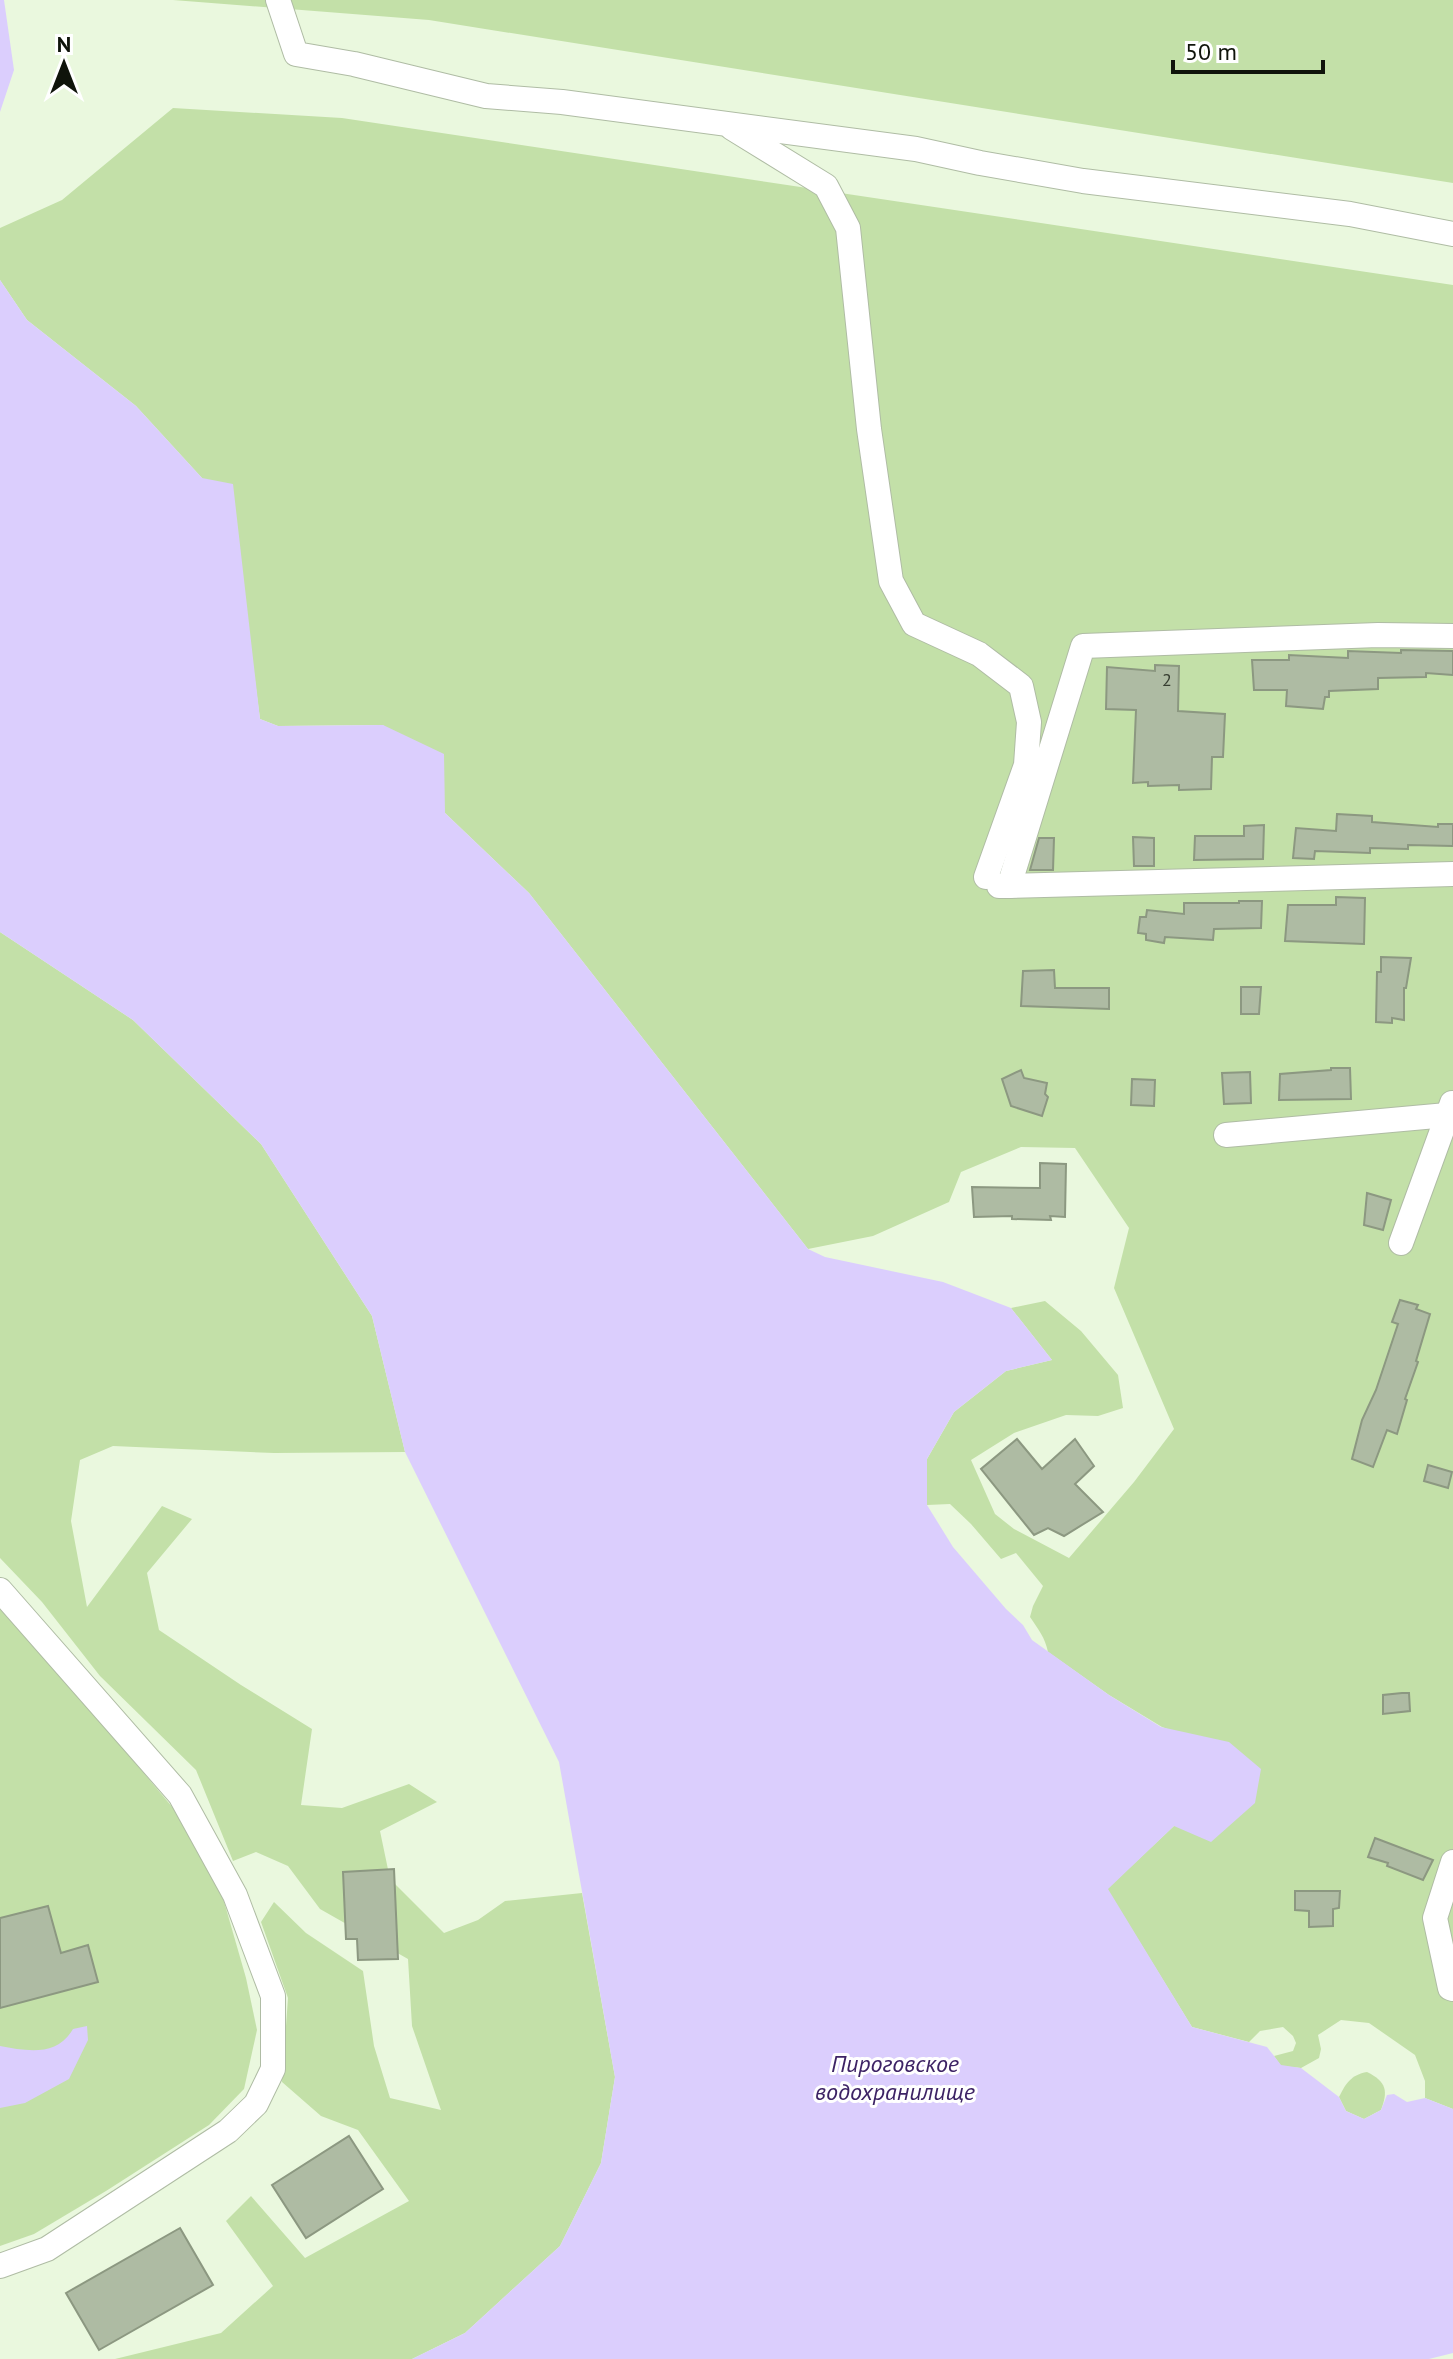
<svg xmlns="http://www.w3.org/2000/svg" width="1453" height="2359" viewBox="0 0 1453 2359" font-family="'PT Sans',sans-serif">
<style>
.green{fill:#c3e0a8}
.water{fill:#dbcefd}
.building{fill:#aebba3;stroke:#8c9881;stroke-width:2}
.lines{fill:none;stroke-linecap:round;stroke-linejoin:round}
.minor-casing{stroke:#afbca4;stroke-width:26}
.minor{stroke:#fff;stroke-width:24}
.labels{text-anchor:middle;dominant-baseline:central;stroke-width:6;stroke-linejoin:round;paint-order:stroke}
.number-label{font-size:18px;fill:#373e31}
.water-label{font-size:24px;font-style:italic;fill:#3d2365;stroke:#fff}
</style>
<rect width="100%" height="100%" fill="#eaf8de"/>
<g class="green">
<path d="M173,0H1453V183L429,20Z"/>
<path d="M173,108L342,118L1453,285V2109L1425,2098V2081L1415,2055L1369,2023L1341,2020L1318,2035L1321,2049L1319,2058L1301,2068L1281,2066L1274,2056L1293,2051L1296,2043L1293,2036L1283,2027L1260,2031L1249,2042L1192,2027L1107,1889L1175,1825L1213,1746L1162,1727L1109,1695L1048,1652C1045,1637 1038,1629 1030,1617L1033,1606L1043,1586L1016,1553L1001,1559L971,1524L950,1504L927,1505V1459L954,1412L1006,1371L1052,1360L1011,1308L1045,1301L1081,1331L1118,1375L1123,1408L1098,1416L1066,1415L1014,1433L971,1460L995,1514L1014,1529L1069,1558L1134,1482L1174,1429L1114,1288L1129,1228L1075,1148L1021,1147L961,1172L949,1202L873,1236L808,1249L529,893L445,813L383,725L278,726L260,719L254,673L202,478L136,406L27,320L0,280V228L62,200Z"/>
<path d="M0,932L133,1020L261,1144L372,1316L405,1452L274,1453L113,1446L80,1460L71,1521L87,1607L162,1506L192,1519L147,1573L159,1630L241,1685L312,1729L301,1805L342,1808L409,1784L437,1802L380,1831L390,1879L444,1933L478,1920L505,1901L582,1893L615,2077L601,2163L560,2246L465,2333L412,2359H115L221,2333L273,2286L226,2221L251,2196L305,2258L409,2201L358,2130L321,2116L282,2082L288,1998L261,1922L274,1902L306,1933L363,1971L374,2046L390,2098L441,2110L412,2026L408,1959L320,1909L288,1866L256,1852L233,1861L196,1770L100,1676L42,1602L0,1558Z"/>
<path d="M0,1609L61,1674L173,1808L223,1898L246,1978L257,2030L244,2089L209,2125L106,2191L34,2234L0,2246Z"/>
<path d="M1367,2072C1387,2082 1388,2091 1381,2110L1364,2119L1346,2111L1339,2097C1346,2083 1351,2075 1367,2072Z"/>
</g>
<g class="water">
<path d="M0,0H4L14,70L0,112Z"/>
<path d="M0,280L27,320L136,406L202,478L233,484L260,719L278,726L383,725L444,754L445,813L529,893L808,1249L825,1257L943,1282L1011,1308L1052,1360L1006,1371L954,1412L927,1459V1505L953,1547L1006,1609L1023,1625L1032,1640L1109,1695L1161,1727L1229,1742L1261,1769L1255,1803L1211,1842L1174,1826L1108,1889L1192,2027L1267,2047L1281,2065L1301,2068L1339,2097L1346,2111L1364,2119L1381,2110L1387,2095L1394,2094L1407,2102L1425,2098L1453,2109V2353L1429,2359H412L465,2333L560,2246L601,2163L615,2077L559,1762L405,1452L372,1316L261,1144L133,1020L0,932Z"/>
<path d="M87,2026L88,2040L69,2079L25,2103L0,2108V2046C27,2051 57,2057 73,2029Z"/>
</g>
<g class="building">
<path d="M1401,650L1453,651V675L1426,673V677L1378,678V689L1329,691V697H1325L1323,709L1286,706L1287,690H1254L1252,660H1289V655L1348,658V651L1401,653Z"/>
<path d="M1155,665L1179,666L1178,711L1225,714L1223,757H1212L1211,789L1179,790V785L1148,786V782L1133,783L1136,710L1106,709L1107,667L1155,671Z"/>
<path d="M1337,814L1372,816V822L1438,827V824H1453V846L1408,845V849L1370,848V853L1315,851L1314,859L1293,858L1296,828L1336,831Z"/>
<path d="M1264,825L1263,859L1194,860L1195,836H1244V826Z"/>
<path d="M1133,837L1154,838V866H1134Z"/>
<path d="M1039,838H1054L1053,870H1030Z"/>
<path d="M1336,897L1365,898L1364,944L1285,941L1288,905H1336Z"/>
<path d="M1239,901H1262L1261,928L1214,929L1213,940L1165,937L1164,943L1146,940V934L1138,933L1140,917H1146L1147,910L1184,914V903H1239Z"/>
<path d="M1381,957L1411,958L1406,988H1404V1020L1392,1018V1023L1376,1022L1377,972H1381Z"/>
<path d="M1054,970L1055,988H1109V1009L1021,1006L1023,971Z"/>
<path d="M1241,987H1261L1259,1014H1241Z"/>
<path d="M1331,1068H1350L1351,1099L1279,1100L1280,1074L1331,1070Z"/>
<path d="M1021,1070L1024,1078L1047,1083L1045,1094L1048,1097L1042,1116L1011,1106L1002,1079Z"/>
<path d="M1250,1072L1251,1103L1224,1104L1222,1073Z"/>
<path d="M1132,1079L1155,1080L1154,1106L1131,1105Z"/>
<path d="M1040,1163L1066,1164L1065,1217L1050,1216L1051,1220L1012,1219V1216L974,1217L972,1187L1040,1188Z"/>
<path d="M1367,1193L1391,1200L1383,1230L1364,1225Z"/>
<path d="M1400,1300L1418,1305L1416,1309L1430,1314L1416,1361L1418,1362L1405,1399L1407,1400L1397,1434L1387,1430L1373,1467L1352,1459L1362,1420L1376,1390L1398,1324L1392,1322Z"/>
<path d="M1017,1439L1042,1469L1075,1439L1094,1466L1075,1484L1103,1512L1064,1536L1048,1528L1034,1535L981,1469Z"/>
<path d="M1428,1465L1452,1472L1448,1488L1424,1481Z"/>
<path d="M1402,1693H1409L1410,1711L1383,1714V1695Z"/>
<path d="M1375,1838L1433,1860L1423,1880L1387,1866L1388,1863L1368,1857Z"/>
<path d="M394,1869L398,1959L358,1960L357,1939H346L343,1872Z"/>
<path d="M1295,1891H1340L1339,1908L1333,1909V1926L1309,1927V1911L1295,1910Z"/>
<path d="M48,1906L61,1953L88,1945L98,1982L0,2008V1918Z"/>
<path d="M349,2136L383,2189L306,2238L272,2185Z"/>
<path d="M180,2228L213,2285L99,2350L66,2293Z"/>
</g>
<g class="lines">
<g class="minor-casing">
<g id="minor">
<path d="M278,0L296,54L354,64L486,96L562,102L916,149L980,163L1083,181L1350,214L1453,234"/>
<path d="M732,128L826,186L848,228L869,429L891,581L914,624L979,654L1021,686L1029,722L1026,765L986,877"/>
<path d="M999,886H1009L1083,646L1378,635L1453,636"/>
<path d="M1009,886L1453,874"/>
<path d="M1226,1135L1447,1115"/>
<path d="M1401,1243L1452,1103"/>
<path d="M0,1590L180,1795L235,1895L273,1996V2069L256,2104L228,2131L47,2249L0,2266"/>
<path d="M1453,1862L1435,1918L1450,1988L1453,1989"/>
</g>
</g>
<use href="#minor" class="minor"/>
</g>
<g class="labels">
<g class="number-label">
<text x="1167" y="679">2</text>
</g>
<g class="water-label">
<text x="895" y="2063">Пироговское<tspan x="895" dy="28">водохранилище</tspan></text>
</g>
</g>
<g transform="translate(64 64)" stroke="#ffffff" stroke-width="6" paint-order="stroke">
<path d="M0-6L14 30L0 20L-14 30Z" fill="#0f140b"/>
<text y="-12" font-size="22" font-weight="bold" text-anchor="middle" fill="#0f140b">N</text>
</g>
<path d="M1173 60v12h150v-12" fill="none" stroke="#0f140b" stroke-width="4"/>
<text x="1185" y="60" font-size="24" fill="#0f140b" stroke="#ffffff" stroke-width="6" paint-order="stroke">50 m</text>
</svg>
